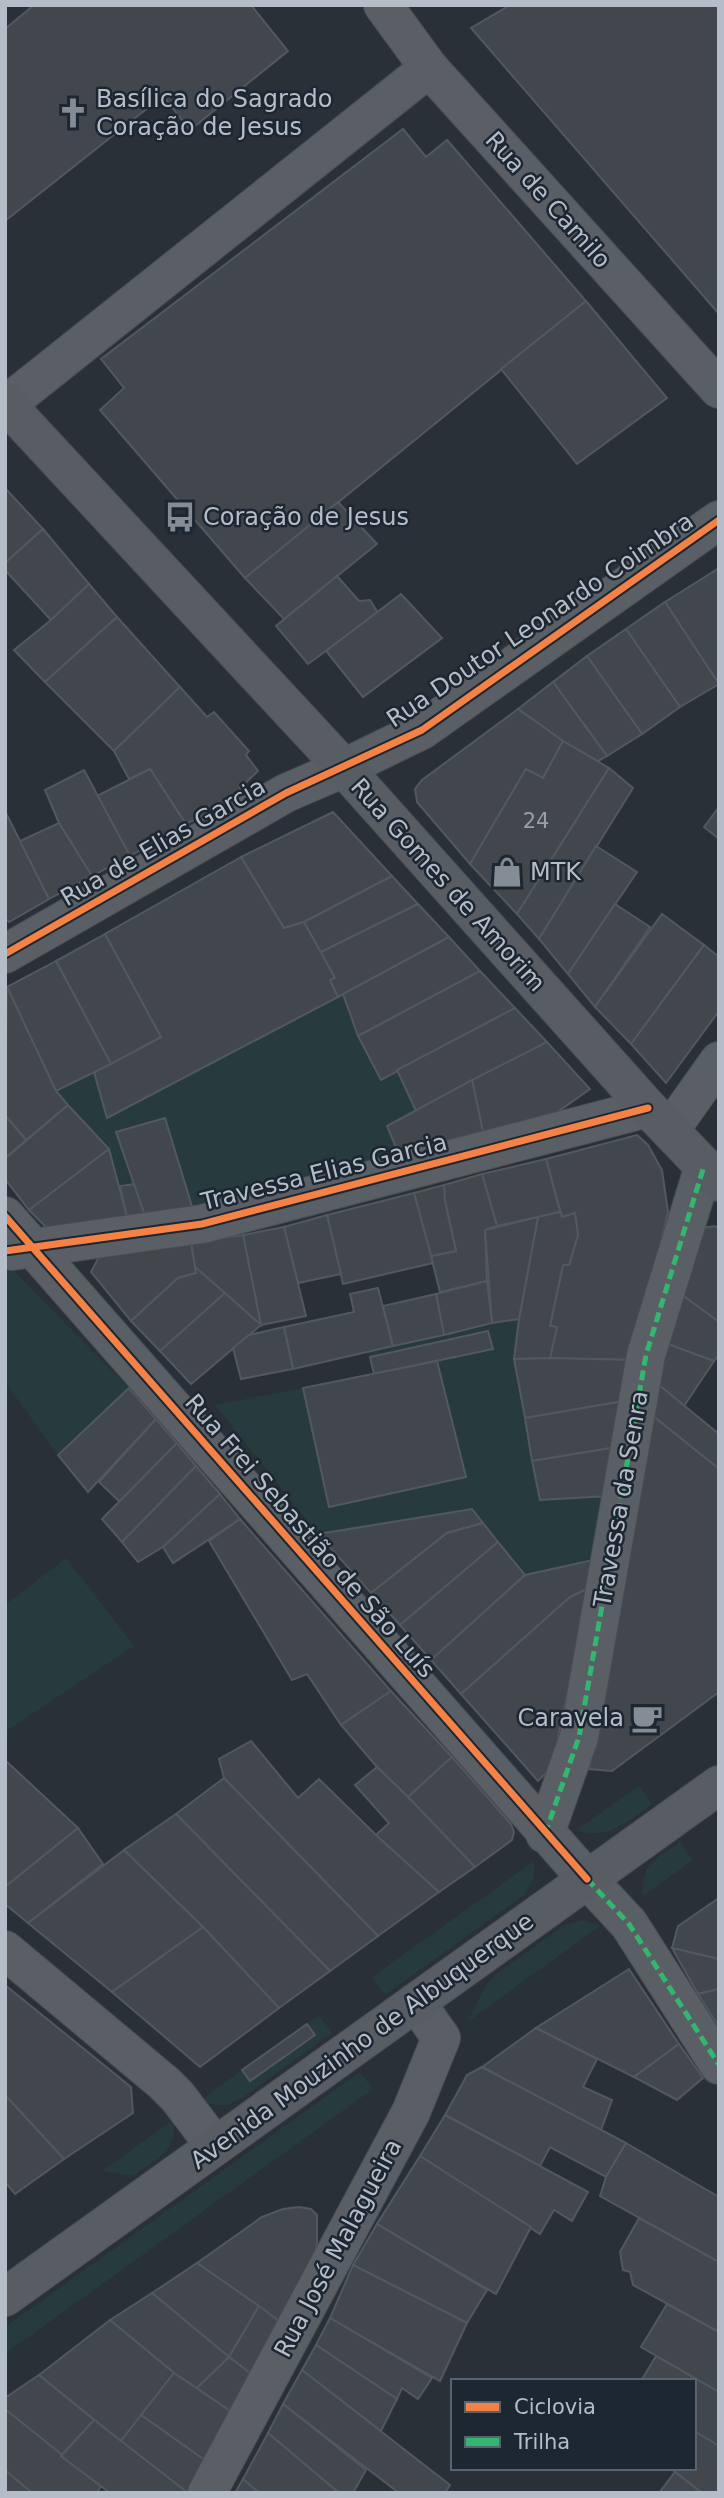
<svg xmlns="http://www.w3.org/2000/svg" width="724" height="2498" viewBox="0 0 724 2498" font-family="'DejaVu Sans',sans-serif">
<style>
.green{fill:#273a3d}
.building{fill:#42474d;stroke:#52585f;stroke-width:2}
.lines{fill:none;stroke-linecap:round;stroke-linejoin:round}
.pedestrian-casing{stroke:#484c52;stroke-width:40}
.minor-casing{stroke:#484c52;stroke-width:40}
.tertiary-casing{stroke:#484c52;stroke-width:40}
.secondary-casing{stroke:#484c52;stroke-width:40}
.pedestrian{stroke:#5a5e65;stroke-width:38}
.minor{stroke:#5a5e65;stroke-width:38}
.tertiary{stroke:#5a5e65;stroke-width:38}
.secondary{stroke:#585d64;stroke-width:38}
.quiet{stroke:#33b770;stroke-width:5;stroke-dasharray:10 5;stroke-linecap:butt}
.cycleway-casing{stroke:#1d2732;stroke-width:11}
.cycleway{stroke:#f48246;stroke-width:7}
.labels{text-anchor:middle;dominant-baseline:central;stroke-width:5;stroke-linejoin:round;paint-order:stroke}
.number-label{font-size:21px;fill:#98a0a9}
.poi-label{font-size:24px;fill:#b4bdc8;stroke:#1d2732;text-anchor:start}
.street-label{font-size:24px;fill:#b4bdc8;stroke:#1d2732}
</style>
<rect width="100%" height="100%" fill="#2a3037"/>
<g class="green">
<path d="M343,994L358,1036L381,1079L397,1070L416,1111L388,1126L398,1152L194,1213L165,1119L117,1132L134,1184L120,1186L109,1149L56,1091L94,1072L122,1110Z"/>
<path d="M7,1264L129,1388L58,1455L5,1382V1265Z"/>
<path d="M519,1319L514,1359L540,1499L609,1496L593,1560L525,1575L472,1509L318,1534L215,1405L303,1388L329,1506L466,1478L437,1361L493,1349L488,1332L370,1357L368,1352L492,1323Z"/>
<path d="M66,1558L134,1646L5,1732V1605Z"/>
<path d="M639,1786L652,1804C629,1820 606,1842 576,1830Z"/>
<path d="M680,1842L693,1860L643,1896C639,1865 658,1858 680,1842Z"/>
<path d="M534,1861V1878L524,1895L385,1995L372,1977Z"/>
<path d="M584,1920L600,1926L467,2022L487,1984L496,1974L566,1924Z"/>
<path d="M319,2015L332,2033L239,2100C225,2107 215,2107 201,2100L242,2070L251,2081L315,2035L307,2024Z"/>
<path d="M360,2072L373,2089L5,2354V2327Z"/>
<path d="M173,2120C179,2150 154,2161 133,2176L102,2171Z"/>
</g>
<g class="building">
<path d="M34,5H251L288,51L190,130L163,96L5,221V29Z"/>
<path d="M510,5H719V314L471,28Z"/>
<path d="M403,129L426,157L447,140L586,301L245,578L100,410L124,388L101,359Z"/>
<path d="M586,301L667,398L577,464L501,369Z"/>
<path d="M5,488L43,529L5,563Z"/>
<path d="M338,502L377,544L284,619L245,578Z"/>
<path d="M43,529L89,584L51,620L5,570V563Z"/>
<path d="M719,568V684L665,602Z"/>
<path d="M337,576L359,601L370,600L378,613L308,664L276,626Z"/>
<path d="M89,584L117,617L45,682L14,650L51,620Z"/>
<path d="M401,594L442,638L363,697L326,651Z"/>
<path d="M665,602L719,684L680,707L626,629Z"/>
<path d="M117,617L180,687L114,751L45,682Z"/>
<path d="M626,629L680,707L642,734L587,656Z"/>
<path d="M587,656L642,734L607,756L553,682Z"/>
<path d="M553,682L607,756L598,761L563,741L518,709Z"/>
<path d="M180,687L207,717L214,712L249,751L246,755L258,771L240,788L244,795L186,824L150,769L129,779L114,751Z"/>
<path d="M518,709L563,741L543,778L526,769L470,864L417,802L415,789L422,780Z"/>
<path d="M563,741L609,768L517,914L470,864L526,769L543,778Z"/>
<path d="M609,768L633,788L539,939L517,914Z"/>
<path d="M150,769L186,824L130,856L97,796Z"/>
<path d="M84,770L130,856L92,876L59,823L45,790Z"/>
<path d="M719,807V839L704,827Z"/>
<path d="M5,811L49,899L9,922L5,918Z"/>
<path d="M333,812L392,876L304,922L284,928L241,857Z"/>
<path d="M59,823L92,876L49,899L20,841Z"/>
<path d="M596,846L637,872L568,974L539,939Z"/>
<path d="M241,857L284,928L304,922L335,978L330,980L338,997L107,1118L94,1072L161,1037L105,934Z"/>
<path d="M392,876L418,904L321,952L304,922Z"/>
<path d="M418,904L449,937L338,997L330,980L335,978L321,952Z"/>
<path d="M615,904L650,927L595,1007L568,974Z"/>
<path d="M662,914L704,945L631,1044L595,1007Z"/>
<path d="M105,934L161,1037L111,1064L56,961Z"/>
<path d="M449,937L480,971L358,1036L343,994Z"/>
<path d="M704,945L719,957V1011L666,1083L631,1044Z"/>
<path d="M56,961L111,1064L56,1091L7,987Z"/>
<path d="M480,971L515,1008L381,1080L358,1036Z"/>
<path d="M7,987L56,1091L68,1105L26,1140L5,1115Z"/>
<path d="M515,1008L547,1042L416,1111L397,1070Z"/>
<path d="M547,1042L590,1089L549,1118L483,1132L472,1080Z"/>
<path d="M472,1080L483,1132L398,1152L387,1126Z"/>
<path d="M68,1105L109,1149L29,1210L5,1179V1159Z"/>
<path d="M5,1115L26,1140L5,1158Z"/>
<path d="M165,1118L194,1213L146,1219L116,1132Z"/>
<path d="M637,1135L648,1145L662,1170L668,1212L634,1360L550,1358L557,1327L550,1326L563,1265H569L578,1235L575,1213L562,1217L546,1159Z"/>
<path d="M109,1149L128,1221L51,1232L29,1210Z"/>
<path d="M546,1159L560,1212L497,1226L482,1174Z"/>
<path d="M482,1174L497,1226L485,1230L487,1281L440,1292L431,1256L456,1251L445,1201L444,1185Z"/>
<path d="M134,1184L146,1219L128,1221L120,1186Z"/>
<path d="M444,1185L445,1201L456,1251L431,1256L414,1193Z"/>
<path d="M414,1193L433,1263L343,1284L327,1215Z"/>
<path d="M560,1212L562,1217L575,1213L578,1235L569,1265H563L550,1326L557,1327L550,1358L514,1359L519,1319L538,1217Z"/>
<path d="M327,1215L341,1274L298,1283L284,1227Z"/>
<path d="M538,1217L519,1319L492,1323L485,1230Z"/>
<path d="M715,1226L719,1229V1322L678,1292L696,1229Z"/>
<path d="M284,1227L306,1316L261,1325L243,1235Z"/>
<path d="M243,1235L261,1325L195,1267L191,1243Z"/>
<path d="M191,1243L196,1273L178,1278L131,1321L91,1272L100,1255Z"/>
<path d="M195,1267L225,1293L160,1351L131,1321L178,1278L196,1273Z"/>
<path d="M487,1281L492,1323L444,1335L436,1294Z"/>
<path d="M378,1288L393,1346L293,1369L284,1327L354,1312L350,1294Z"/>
<path d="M678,1292L719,1322V1355L714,1361L662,1342Z"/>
<path d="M225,1293L261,1325L191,1384L160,1351Z"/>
<path d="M436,1294L444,1335L393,1346L383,1306Z"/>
<path d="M284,1327L293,1369L241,1379L233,1348L249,1335Z"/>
<path d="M488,1331L493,1349L374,1374L370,1357Z"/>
<path d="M662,1342L714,1361L684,1406L654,1381Z"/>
<path d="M550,1358L634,1360L624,1401L525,1418L514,1359Z"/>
<path d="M437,1361L466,1477L329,1507L303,1388Z"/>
<path d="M654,1381L719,1434V1469L648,1412Z"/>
<path d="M129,1388L156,1419L88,1492L58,1455Z"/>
<path d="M624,1401L617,1447L532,1461L525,1418Z"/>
<path d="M648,1412L719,1469V1692L612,1771L589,1769Z"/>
<path d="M156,1419L177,1443L120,1502L99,1482Z"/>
<path d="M177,1443L196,1466L122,1542L102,1519Z"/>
<path d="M617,1447L609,1496L540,1500L532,1461Z"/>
<path d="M196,1466L220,1494L163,1547L138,1562L122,1542Z"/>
<path d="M220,1494L240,1519L173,1563L163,1547Z"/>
<path d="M472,1509L483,1523L447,1533L371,1593L318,1534Z"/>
<path d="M240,1519L391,1691L341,1725L307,1674L292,1680L209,1541Z"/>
<path d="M483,1523L498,1542L400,1625L371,1593L447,1533Z"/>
<path d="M498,1542L525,1575L431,1660L400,1625Z"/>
<path d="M593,1560L589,1588L570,1597L461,1694L431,1660L525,1575Z"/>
<path d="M589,1588L552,1767L538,1781L461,1694L570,1597Z"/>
<path d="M391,1691L452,1757L408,1797L377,1767L341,1725Z"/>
<path d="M251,1741L298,1798L319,1779L376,1835L439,1892L378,1936L224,1778L219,1759Z"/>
<path d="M452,1757L511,1824L514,1832L512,1840L475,1867L408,1797Z"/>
<path d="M5,1760L78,1828L5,1887Z"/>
<path d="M377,1767L408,1797L475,1867L439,1892L376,1835L389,1823L355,1785Z"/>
<path d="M224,1778L378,1936L330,1971L176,1814Z"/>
<path d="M176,1814L330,1971L279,2008L203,1927L124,1850Z"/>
<path d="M78,1828L103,1864L28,1923L5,1904V1887Z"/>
<path d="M124,1850L203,1927L112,1992L28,1923Z"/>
<path d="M719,1898V1959L672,1948L678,1926Z"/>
<path d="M203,1927L279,2008L200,2067L112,1992Z"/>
<path d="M672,1948L719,1959V1989L698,1994Z"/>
<path d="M629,1969L679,2044L634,2077L536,2028Z"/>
<path d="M5,1985L131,2087L133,2113L64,2159L5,2095Z"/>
<path d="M719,1989V2027L698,1994Z"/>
<path d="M307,2024L315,2035L250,2081L242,2070Z"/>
<path d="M536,2028L597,2059L583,2087L612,2100L601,2130L482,2067Z"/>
<path d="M679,2044L703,2078L677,2100L634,2077Z"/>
<path d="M482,2067L626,2143L606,2177L550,2147L540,2166L445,2115L467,2075Z"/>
<path d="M5,2095L64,2159L15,2194L5,2182Z"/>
<path d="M445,2115L588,2192L572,2221L554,2210L540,2234L420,2156Z"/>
<path d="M626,2143L719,2197V2262L600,2196L606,2177Z"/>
<path d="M420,2156L531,2227L496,2294L377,2224Z"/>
<path d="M299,2207L311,2209L317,2215V2243L313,2265L283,2324L197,2263L262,2217L283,2209Z"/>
<path d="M639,2218L719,2262V2332L633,2285L630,2272L623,2270L620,2252Z"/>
<path d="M377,2224L487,2290L467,2323L353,2265Z"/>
<path d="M197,2263L259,2306L229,2357L152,2293Z"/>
<path d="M353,2265L467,2323L440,2381L330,2318Z"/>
<path d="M152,2293L229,2357L197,2388L174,2373L110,2320Z"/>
<path d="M667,2304L719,2332V2392L641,2347Z"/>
<path d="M259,2306L283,2324L250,2373L229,2357Z"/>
<path d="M330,2318L432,2378L418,2399L402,2388L397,2399L316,2345Z"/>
<path d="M110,2320L174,2373L121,2441L39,2375Z"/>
<path d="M316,2345L397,2399L381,2431L302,2370Z"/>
<path d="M656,2356L719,2392V2446L694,2431V2381H641Z"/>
<path d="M229,2357L250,2373L233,2413L197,2388Z"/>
<path d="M302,2370L450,2485L445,2493H399L283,2404Z"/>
<path d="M174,2373L233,2413L206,2461L141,2415Z"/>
<path d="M39,2375L94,2420L61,2456L5,2409V2398Z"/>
<path d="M283,2404L366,2470L353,2493H339L268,2433Z"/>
<path d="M5,2409L101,2486L97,2493H32L5,2470Z"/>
<path d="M141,2415L206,2461L188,2493L121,2441Z"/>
<path d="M94,2420L188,2493H110L61,2456Z"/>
<path d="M694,2431L719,2446V2493H702L670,2468H694Z"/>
<path d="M268,2433L339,2493H259L243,2479Z"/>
<path d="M5,2470L32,2493H5Z"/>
<path d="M675,2472L702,2493H659Z"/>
<path d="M243,2479L259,2493H235Z"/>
</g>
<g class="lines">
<g class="pedestrian-casing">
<g id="pedestrian">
<path d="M545,1834L579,1737L646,1355L704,1166"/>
<path d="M587,1879L629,1924L719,2065"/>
</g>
</g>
<g class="minor-casing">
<g id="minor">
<path d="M383,5L429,68L719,389"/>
<path d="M7,404L429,68"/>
<path d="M5,954L286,793L344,768"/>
<path d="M670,1130L719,1061"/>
<path d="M5,1216L587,1879"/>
<path d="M12,1251L202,1224L648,1108"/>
<path d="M5,1950L164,2083L178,2097L215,2146"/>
<path d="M207,2493L411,2112L441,2038L416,2002"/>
</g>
</g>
<g class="tertiary-casing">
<path id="tertiary" d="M344,768L422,730L719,520"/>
</g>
<g class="secondary-casing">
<g id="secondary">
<path d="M5,403L344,768L648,1108L719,1182"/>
<path d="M5,2297L719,1785"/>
</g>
</g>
<use href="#pedestrian" class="pedestrian"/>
<use href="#minor" class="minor"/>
<use href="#tertiary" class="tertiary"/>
<use href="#secondary" class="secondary"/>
<g class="quiet">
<path d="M545,1834L579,1737L646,1355L704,1166"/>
<path d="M587,1879L629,1924L719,2065"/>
</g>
<g class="cycleway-casing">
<g id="cycleway">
<path d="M5,954L286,793L422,730L719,520"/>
<path d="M5,1216L587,1879"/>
<path d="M5,1251L202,1224L648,1108"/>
</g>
</g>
<use href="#cycleway" class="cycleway"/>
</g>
<defs>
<g id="church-bare" transform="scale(2.415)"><path d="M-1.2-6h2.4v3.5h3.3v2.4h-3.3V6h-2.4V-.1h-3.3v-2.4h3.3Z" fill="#848c95" stroke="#1d2732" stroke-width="2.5" paint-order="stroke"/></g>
<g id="bus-bare" transform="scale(2.415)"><path d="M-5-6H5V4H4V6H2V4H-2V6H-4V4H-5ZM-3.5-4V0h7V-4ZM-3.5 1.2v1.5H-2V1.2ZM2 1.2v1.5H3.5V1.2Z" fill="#848c95" stroke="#1d2732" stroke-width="2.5" paint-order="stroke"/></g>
<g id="shop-bare" transform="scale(2.415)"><path d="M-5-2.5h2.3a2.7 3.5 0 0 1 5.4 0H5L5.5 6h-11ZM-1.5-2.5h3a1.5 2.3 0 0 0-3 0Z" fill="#848c95" stroke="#1d2732" stroke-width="2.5" paint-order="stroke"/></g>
<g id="cafe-bare" transform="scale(2.415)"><path d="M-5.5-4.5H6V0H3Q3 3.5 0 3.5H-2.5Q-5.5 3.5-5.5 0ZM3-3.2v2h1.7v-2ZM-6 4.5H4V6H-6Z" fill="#848c95" stroke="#1d2732" stroke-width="2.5" paint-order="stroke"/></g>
</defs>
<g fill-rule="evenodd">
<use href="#church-bare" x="73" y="113"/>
<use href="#bus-bare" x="180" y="517"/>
<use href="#shop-bare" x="507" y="872"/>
<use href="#cafe-bare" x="647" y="1718"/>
</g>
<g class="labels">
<g class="number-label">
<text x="536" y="821">24</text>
</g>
<g class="poi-label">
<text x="96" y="99">Basílica do Sagrado<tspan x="96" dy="28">Coração de Jesus</tspan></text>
<text x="203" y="517">Coração de Jesus</text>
<text x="530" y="872">MTK</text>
<text x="624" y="1718" text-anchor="end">Caravela</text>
</g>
<g class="street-label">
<text transform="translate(548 200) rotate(48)">Rua de Camilo</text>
<text transform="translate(540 620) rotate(-34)">Rua Doutor Leonardo Coimbra</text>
<text transform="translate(163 842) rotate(-30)">Rua de Elias Garcia</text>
<text transform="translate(448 885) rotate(48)">Rua Gomes de Amorim</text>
<text transform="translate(324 1172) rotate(-14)">Travessa Elias Garcia</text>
<text transform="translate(621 1499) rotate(-80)">Travessa da Senra</text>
<text transform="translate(310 1536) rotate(49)">Rua Frei Sebastião de São Luís</text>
<text transform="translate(362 2041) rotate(-36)">Avenida Mouzinho de Albuquerque</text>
<text transform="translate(338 2248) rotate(-62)">Rua José Malagueira</text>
</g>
</g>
<rect width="724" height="2498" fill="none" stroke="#b4bdc8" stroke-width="14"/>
<rect x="451" y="2379" width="245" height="91" fill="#1d2732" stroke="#59636e" stroke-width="2"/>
<rect x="465" y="2402" width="35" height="10" fill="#f48246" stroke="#59636e" stroke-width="2"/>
<text x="514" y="2414" font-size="21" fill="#b4bdc8">Ciclovia</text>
<rect x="465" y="2437" width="35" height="10" fill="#33b770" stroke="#59636e" stroke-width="2"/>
<text x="514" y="2449" font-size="21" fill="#b4bdc8">Trilha</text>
</svg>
